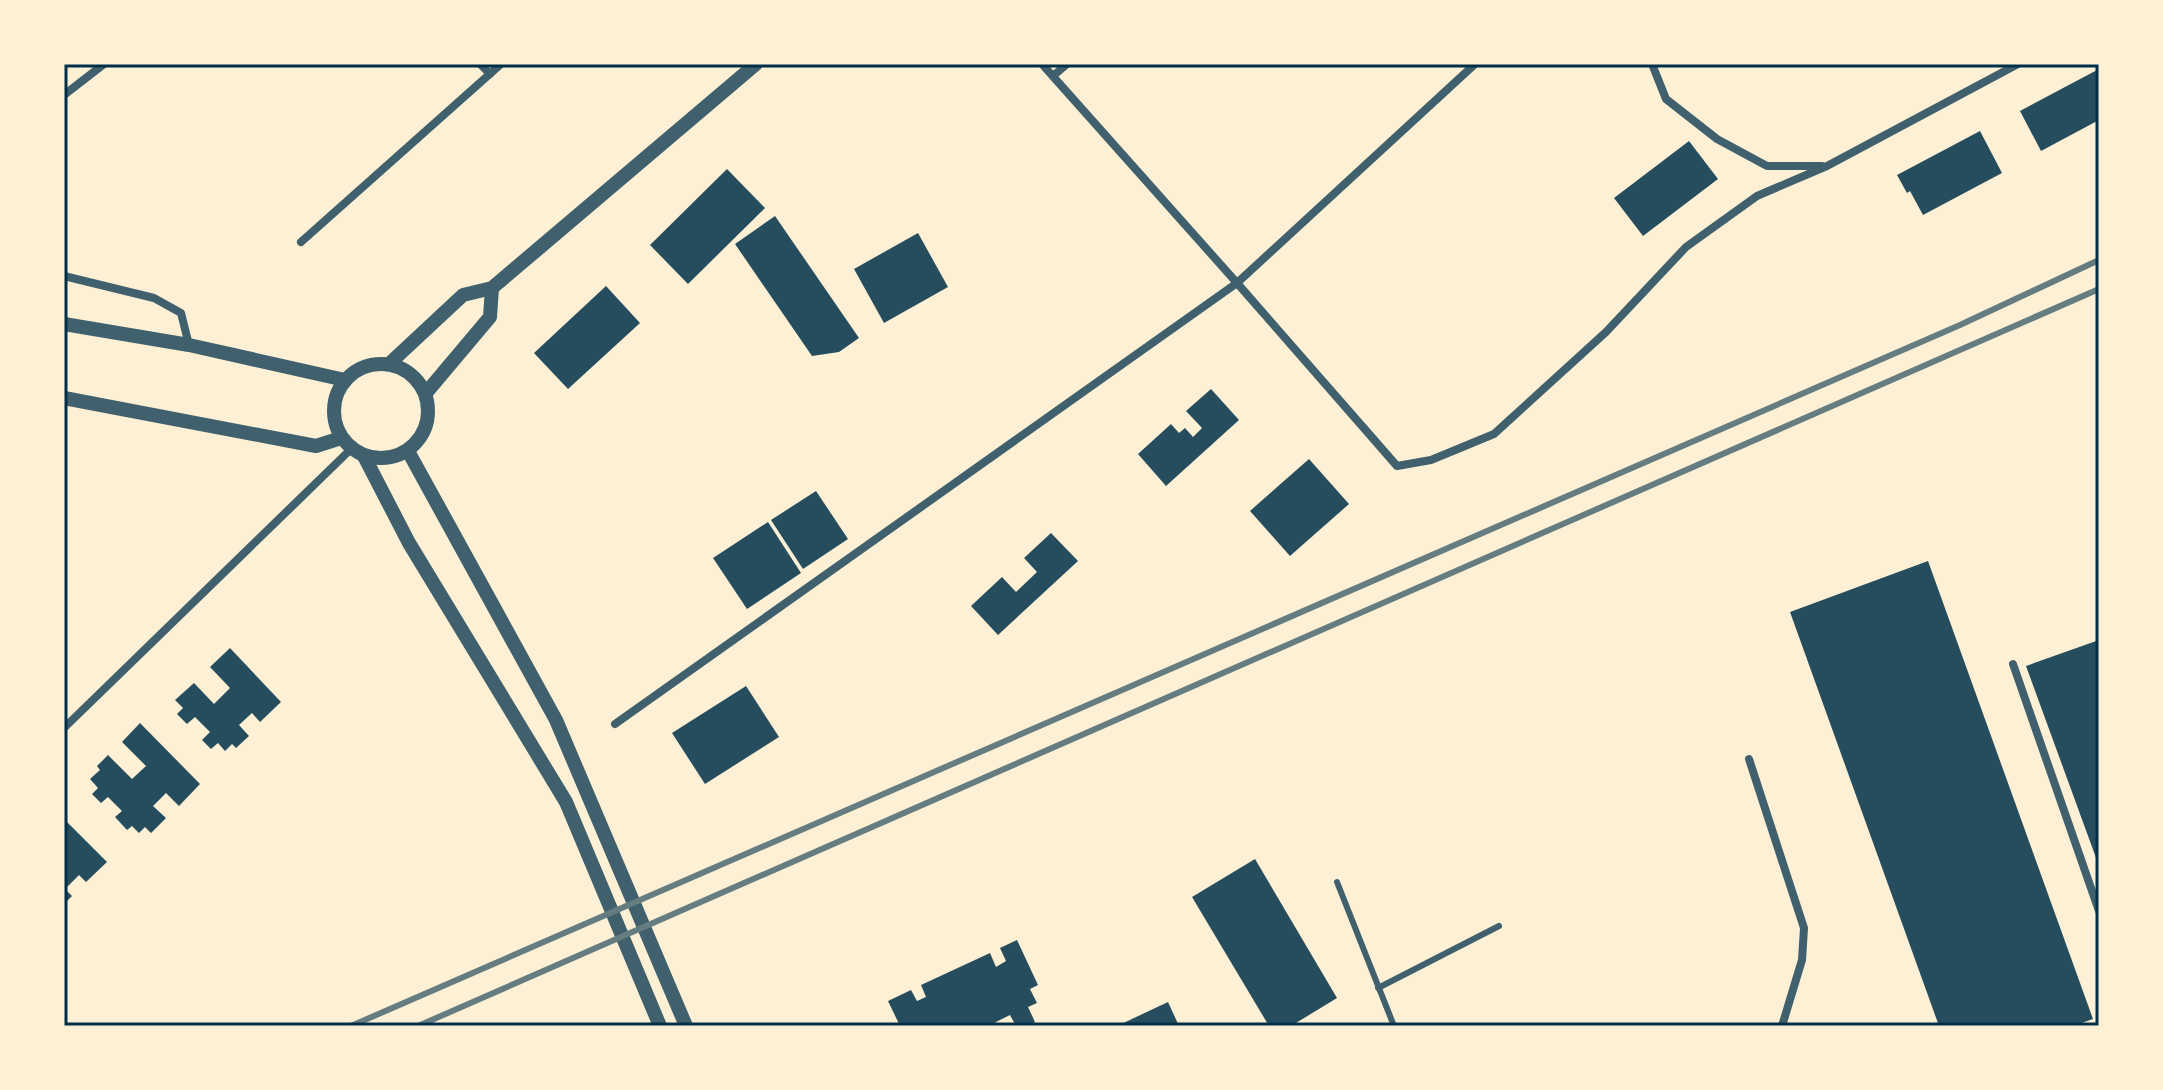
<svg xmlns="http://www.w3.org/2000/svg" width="2163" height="1090" viewBox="0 0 2163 1090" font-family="Lato,sans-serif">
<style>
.building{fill:#264d5e}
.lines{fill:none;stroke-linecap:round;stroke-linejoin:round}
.service{stroke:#3f606c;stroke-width:6}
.minor{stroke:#3f606c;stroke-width:8}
.tertiary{stroke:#3f606c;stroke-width:14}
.rail{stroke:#657d81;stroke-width:6}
.neatline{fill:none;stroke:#003049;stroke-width:3}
</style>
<rect width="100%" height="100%" fill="#fdf0d5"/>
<g class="building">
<path d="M2099,69V120L2041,151L2020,111Z"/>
<path d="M1980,131L2002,173L1923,215L1910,191L1907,193L1897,175Z"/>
<path d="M1689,141L1718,179L1643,236L1614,198Z"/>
<path d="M727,169L765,208L688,284L650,245Z"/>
<path d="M775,216L859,338L839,352L812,356L735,244Z"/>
<path d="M918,233L948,287L884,323L854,269Z"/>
<path d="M606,286L640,323L568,389L534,353Z"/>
<path d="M1211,389L1239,420L1166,486L1138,454L1171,424L1179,433L1185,428L1193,437L1202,428L1186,411Z"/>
<path d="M1309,459L1349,504L1290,556L1250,511Z"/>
<path d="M816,491L848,539L803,569L771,520Z"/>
<path d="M768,522L801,573L747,609L713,558Z"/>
<path d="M1051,533L1078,561L998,635L971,606L1002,577L1016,592L1037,572L1024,558Z"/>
<path d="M1928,561L2093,1019L2073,1026H1939L1790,612Z"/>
<path d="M2099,640V866L2026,666Z"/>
<path d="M230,648L281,702L260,722L252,713L239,725L249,736L236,748L232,744L225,751L218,743L211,749L202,740L210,732L195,717L187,724L177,714L183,708L175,700L194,683L214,704L230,688L210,667Z"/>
<path d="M746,686L779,737L705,784L672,733Z"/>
<path d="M140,723L200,784L179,806L166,793L153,806L166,818L151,833L145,827L139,833L132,826L127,830L115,817L122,811L108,797L101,803L92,794L98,788L90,779L100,770L97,766L108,755L132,779L146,766L122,742Z"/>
<path d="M64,819L107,862L86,882L79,875L65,889L72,896L64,904Z"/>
<path d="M1255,859L1337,998L1291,1026H1269L1192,897Z"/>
<path d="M1017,940L1038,985L1030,989L1037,1003L1028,1007L1035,1022L1026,1026H1016L1010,1015L988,1026H900L888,1001L911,990L917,1001L926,997L921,985L990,953L996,967L1006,961L1000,948Z"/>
<path d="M1168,1002L1179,1026H1117Z"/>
</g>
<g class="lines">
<g class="service">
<path d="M1337,882L1394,1026"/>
<path d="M1378,988L1499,926"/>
</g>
<g class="minor">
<path d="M480,64L490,74"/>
<path d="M1042,64L1237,283L1475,64"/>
<path d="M1652,64L1666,99L1717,139L1767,166H1822"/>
<path d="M1053,76L1067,64"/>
<path d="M64,95L104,64"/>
<path d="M301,242L501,64"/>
<path d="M64,276L154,298L181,313L189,345"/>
<path d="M2013,664L2099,911"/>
<path d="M615,724L1237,283L1397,466L1431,460L1494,434L1606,332L1686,247L1757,196L1827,166L2018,64"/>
<path d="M64,728L351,449"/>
<path d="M1749,759L1804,928L1802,960L1782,1026"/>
</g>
<g class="tertiary">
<path d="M64,324L189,345L345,380"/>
<circle cx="381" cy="411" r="47"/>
<path d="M389,364L463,295L492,288L756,64"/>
<path d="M426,393L490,317L492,288"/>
<path d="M64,398L316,446L341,438"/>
<path d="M408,451L556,720L686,1026"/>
<path d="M364,456L409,543L566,802L660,1026"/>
</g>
<g class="rail">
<path d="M351,1026L1960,325L2099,260"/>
<path d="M418,1026L2099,289"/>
</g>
</g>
<rect width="2163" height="1090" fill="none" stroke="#fdf0d5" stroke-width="132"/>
<rect x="66" y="66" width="2031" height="958" class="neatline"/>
</svg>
